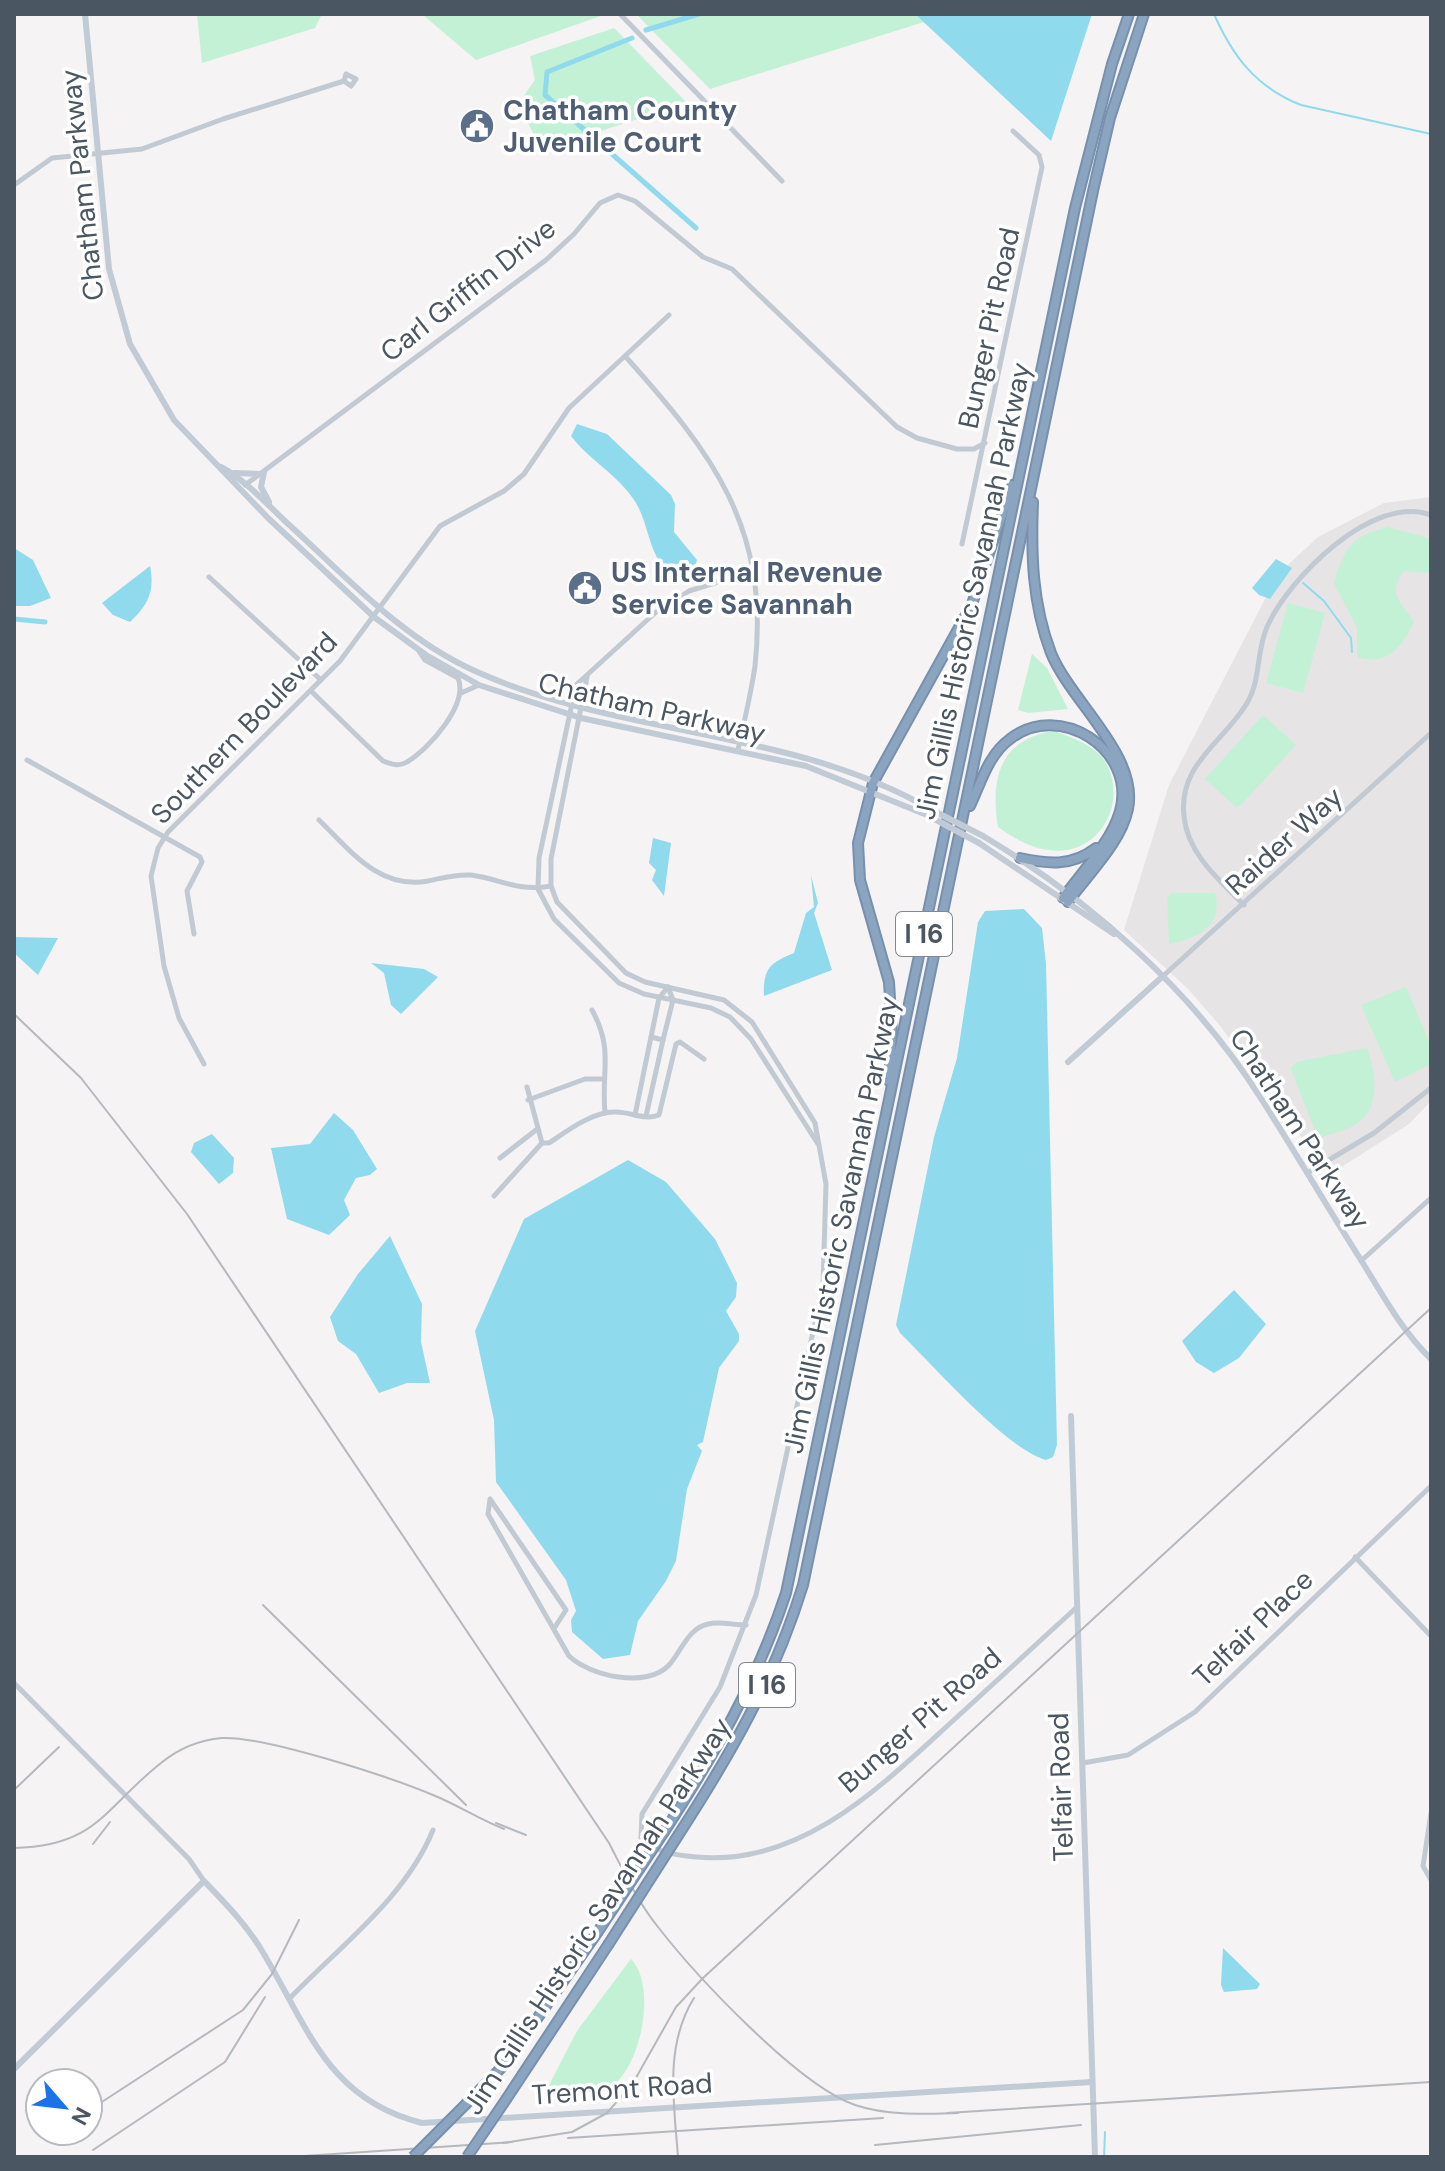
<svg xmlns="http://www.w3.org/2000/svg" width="1445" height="2171" viewBox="0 0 1445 2171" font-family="'DM Sans',sans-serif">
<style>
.education{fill:#e6e4e5}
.green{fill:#c3f1d5}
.water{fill:#90daee}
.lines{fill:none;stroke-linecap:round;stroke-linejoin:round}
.stream{stroke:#90daee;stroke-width:2}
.canal{stroke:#90daee;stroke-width:5}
.highway-casing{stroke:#7690ad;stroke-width:12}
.street{stroke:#c1cad2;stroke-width:5}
.secondary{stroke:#c1cbd6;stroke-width:6}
.highway{stroke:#8ba5c1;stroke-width:8}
.rail{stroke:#b5b8bd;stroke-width:2}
.highway-bridge-casing{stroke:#7690ad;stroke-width:12;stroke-linecap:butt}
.secondary-bridge{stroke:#c1cbd6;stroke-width:6}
.highway-bridge{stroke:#8ba5c1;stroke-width:8}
.labels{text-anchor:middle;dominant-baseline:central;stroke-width:7;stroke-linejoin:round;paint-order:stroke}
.shield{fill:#fff;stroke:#808990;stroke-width:2}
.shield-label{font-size:26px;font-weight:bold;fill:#4a5661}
.service-label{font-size:28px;font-weight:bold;fill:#4e5e75;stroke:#fff;text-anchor:start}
.street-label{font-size:28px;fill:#4a5661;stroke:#fff}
</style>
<rect width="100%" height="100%" fill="#f5f3f3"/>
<path class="education" d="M1431,497V1101L1409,1124L1329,1175L1221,1027L1188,989L1124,930L1169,785L1278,574L1318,537L1384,503Z"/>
<g class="green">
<path d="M197,14H322L315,28L202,63Z"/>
<path d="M422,14H606L476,60Z"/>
<path d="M636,14H915L924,22L710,89Z"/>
<path d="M614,28L687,103L542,150L518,104L535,80L530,56Z"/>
<path d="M1388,527L1431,539V573L1403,571C1387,596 1401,601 1414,622C1402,647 1386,667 1357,657V628L1334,583C1345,548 1350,536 1388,527Z"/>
<path d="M1288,603L1325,613L1303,693L1266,683Z"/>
<path d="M1032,654L1047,668L1068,709L1028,713L1018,710Z"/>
<path d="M1263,715L1296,745L1242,804L1236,807L1205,779Z"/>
<path d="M1054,731C1071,737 1097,746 1106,763C1129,805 1097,858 1048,850C1028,847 1014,838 998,827C990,778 1000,739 1054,731Z"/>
<path d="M1172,893H1215C1224,926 1197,939 1169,944L1167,898Z"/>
<path d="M1406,987L1431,1046V1064L1395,1082L1361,1005Z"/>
<path d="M1367,1048C1376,1073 1382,1108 1355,1125C1345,1131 1330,1134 1318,1138L1291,1069L1296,1062Z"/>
<path d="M631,1959C655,1984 643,2050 622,2076C613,2088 597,2093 583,2094C570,2095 559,2096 548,2087L577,2031Z"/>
</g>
<g class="water">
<path d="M915,14H1092L1051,141Z"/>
<path d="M577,424L607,434L671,495L675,504L674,532L697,560L693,575L678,578C648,563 651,528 636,503C620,476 590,461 571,436Z"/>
<path d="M14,548L33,560L51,598L30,606H14Z"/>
<path d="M1276,559L1292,568L1270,599L1259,595L1252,588Z"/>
<path d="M150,566C155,591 148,605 130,622L113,615L102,603Z"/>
<path d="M653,838L671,843L664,896L652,880L656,870L649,863Z"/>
<path d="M811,875L818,903L814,913L832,970L764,996C763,968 770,963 794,953L806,913L814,907Z"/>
<path d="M1024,909L1042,928L1046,964L1057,1445L1053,1457L1046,1460C1006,1449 933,1365 900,1333L896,1325L934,1137L957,1058L978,922L985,911Z"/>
<path d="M14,937L58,938L38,975L14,953Z"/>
<path d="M371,963L424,969L438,977L401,1014L391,1005L384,973Z"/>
<path d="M334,1113L353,1130L377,1169L370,1175L356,1178L344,1200L350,1215L329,1235L287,1219L271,1148L310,1144Z"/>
<path d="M212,1134L234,1158L233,1173L219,1184L191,1152L194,1143Z"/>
<path d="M628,1160L666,1182L715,1239L737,1283L736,1297L726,1311L739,1334V1341L719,1368L703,1442L697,1445L702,1451L687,1489L676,1561L666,1581L638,1621L630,1655L603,1659L572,1632L571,1620L576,1611L566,1580L496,1482L494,1420L475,1331L524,1219Z"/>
<path d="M390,1236L422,1304L421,1342L430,1383H407L379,1393L356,1354L338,1341L330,1317L358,1274Z"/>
<path d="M1234,1290L1266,1324L1239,1358L1214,1373L1196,1362L1182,1341Z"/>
<path d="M1223,1948L1260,1984L1257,1989L1224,1992L1221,1985Z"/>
</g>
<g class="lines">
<g class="stream">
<path d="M1214,14C1233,57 1256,87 1301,105L1431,134"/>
<path d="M1303,583L1324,601L1351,638L1352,652"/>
<path d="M1104,2157L1105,2132"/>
</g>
<g class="canal">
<path d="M646,30L699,14"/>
<path d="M632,38L547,72L545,95L696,228"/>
<path d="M14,619L45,622"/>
</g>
<g class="highway-casing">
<g id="highway">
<path d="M1033,502C1031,554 1032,603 1051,653C1071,702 1139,755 1128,809C1121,843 1088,874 1068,902"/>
<path d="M970,806C981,783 988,755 1010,739C1059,700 1137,750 1120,811C1111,842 1082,872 1063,898"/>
<path d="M1020,858C1048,864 1071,867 1096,848"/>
<path d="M889,1081L892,1032L889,982L860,880L858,843L873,783L972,604L1012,485"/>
<path d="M664,1832C714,1755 757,1681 786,1593L1075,208L1112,64L1129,14"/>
<path d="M679,1834C732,1752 774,1679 803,1585L1093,191L1110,118L1144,14"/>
<path d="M507,2098L608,1945"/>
<path d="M466,2104L506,2063L597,1933"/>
</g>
</g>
<g class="street">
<path d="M620,14L782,181"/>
<path d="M14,185L52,158L142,149L223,119L344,81L346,74L356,79L351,86L344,81"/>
<path d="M625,356C712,453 770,527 755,666C751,694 744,722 738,750"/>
<path d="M245,485L546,260L574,234L600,203L618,195L635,201L703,257L732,269L897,427L917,438L957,449H974L985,443"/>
<path d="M962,544L1042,167L1039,155L1013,131"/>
<path d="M209,577L321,680"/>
<path d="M754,580L721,581L689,591L656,612L576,685L539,858L538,889L554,919L619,983L644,994L711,1008L730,1017L751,1039L818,1144"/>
<path d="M587,677L551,859V886L557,902L626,973L645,982L724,1000L752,1022L815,1123L826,1184L823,1286L756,1595L720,1687L642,1814L641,1838C657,1853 674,1855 696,1857C803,1867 883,1784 956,1718C996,1681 1037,1644 1077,1607"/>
<path d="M311,691L383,761C391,764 399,767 407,762C429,749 469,704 458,678L425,660L419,651"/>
<path d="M461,693L479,685"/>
<path d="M27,760L200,857L202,862L187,891L194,934"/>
<path d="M319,820C350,850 379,890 428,881C443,878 455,874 471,875C501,879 517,892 551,886"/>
<path d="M1244,905C1219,880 1187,853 1184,816C1178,764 1224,742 1247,703C1261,680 1256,652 1267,627C1288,579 1373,493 1431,515"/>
<path d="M1162,977L1431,733"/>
<path d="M592,1010C614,1050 601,1071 605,1113"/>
<path d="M651,1037L663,1040L673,1000L668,987"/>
<path d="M204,1064L179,1018L164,966L151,876L158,848L168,832L340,661L440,526L504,491L524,474L569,408L669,315"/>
<path d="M527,1087L542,1143"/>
<path d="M528,1100L585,1079H603"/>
<path d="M635,1115L659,998L668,987"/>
<path d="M646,1116L663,1040"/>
<path d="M500,1158L536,1130"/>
<path d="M1307,1173L1374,1133L1431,1088"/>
<path d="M494,1196L542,1143H549C567,1131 592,1112 614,1112C629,1111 645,1121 659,1115L676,1044L680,1042L704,1059"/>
<path d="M1361,1261L1431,1198"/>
<path d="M1355,1557L1431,1636"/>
<path d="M555,1627L566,1610L490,1499L488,1514L497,1530L569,1656C590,1676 647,1689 669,1665C681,1652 688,1628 708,1624C719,1621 734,1625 746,1625"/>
<path d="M14,1683L189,1859L204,1881"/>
<path d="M1083,1763L1128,1755L1195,1712L1431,1486"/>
<path d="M1431,1813L1423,1866L1431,1880"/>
<path d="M290,1998C340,1946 406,1897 433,1830"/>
</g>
<g class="secondary">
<path d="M85,14L109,269L130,344L174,420L268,518L374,617L426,655L479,685L581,718L806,766L927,815"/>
<path d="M221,467C245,480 266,503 286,522C345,575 401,638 475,671C620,737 790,728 930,809"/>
<path d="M264,472L261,487L269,502"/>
<path d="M234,473L261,474"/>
<path d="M983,836C1092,901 1194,992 1262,1100C1296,1153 1327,1207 1361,1260C1382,1294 1402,1331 1431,1359"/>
<path d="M979,843L1114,934"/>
<path d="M1068,1062L1162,977"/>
<path d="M1071,1416L1095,2157"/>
<path d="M14,2069L204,1881C224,1902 243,1921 259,1946C307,2023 325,2099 422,2123L1092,2082"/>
</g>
<use href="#highway" class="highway"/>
<g class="rail">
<path d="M14,1014L81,1078L187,1214L609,1843C624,1872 638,1902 658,1927C697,1977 798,2085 855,2105C888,2116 924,2114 958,2113"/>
<path d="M263,1605L466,1805"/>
<path d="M14,1790L59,1747"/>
<path d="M496,1823L526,1835"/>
<path d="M93,1844L110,1822"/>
<path d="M14,1848C97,1846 104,1808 161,1763C178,1749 200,1740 222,1738C265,1736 390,1777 433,1795C458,1805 480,1820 504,1829"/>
<path d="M88,2111L243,2010L272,1974L299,1920"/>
<path d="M947,2113L1431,2082"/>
<path d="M568,2138L883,2118"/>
<path d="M503,2143L572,2132L607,2113L633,2083L676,2007L703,1978L1431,1308"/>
<path d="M875,2145L1081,2125"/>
<path d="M93,2150L225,2062L265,1997"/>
<path d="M289,2157L512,2142"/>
<path d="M678,2157C674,2103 664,2046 694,1998"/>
<path d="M753,2157L757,2156"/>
</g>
<g class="highway-bridge-casing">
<g id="highway-bridge">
<path d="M597,1933L664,1832"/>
<path d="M608,1945L679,1834"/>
<path d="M413,2157L466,2104"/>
<path d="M467,2157L507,2098"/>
</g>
</g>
<g class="secondary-bridge">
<path d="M930,809L983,836"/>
<path d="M927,815L979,843"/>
</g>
<use href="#highway-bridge" class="highway-bridge"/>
</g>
<defs>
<g id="civic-disc" transform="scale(1.8)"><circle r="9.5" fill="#5c6f8a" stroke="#fff"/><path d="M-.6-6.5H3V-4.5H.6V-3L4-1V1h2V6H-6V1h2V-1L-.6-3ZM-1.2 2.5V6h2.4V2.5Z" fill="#fff"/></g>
</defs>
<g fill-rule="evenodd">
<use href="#civic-disc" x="477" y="126"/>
<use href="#civic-disc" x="585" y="588"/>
</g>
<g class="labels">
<g class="shield">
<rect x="896" y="912" width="56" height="44" rx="6"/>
<rect x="739" y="1663" width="56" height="44" rx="6"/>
</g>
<g class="shield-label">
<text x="924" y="934">I 16</text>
<text x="767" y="1685">I 16</text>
</g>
<g class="service-label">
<text x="503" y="110">Chatham County<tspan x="503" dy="32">Juvenile Court</tspan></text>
<text x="611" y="572">US Internal Revenue<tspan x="611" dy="32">Service Savannah</tspan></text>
</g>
<g class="street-label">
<text transform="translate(82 185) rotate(-96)">Chatham Parkway</text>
<text transform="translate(468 290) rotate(-38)">Carl Griffin Drive</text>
<text transform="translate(989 328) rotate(-78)">Bunger Pit Road</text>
<text transform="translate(973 591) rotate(-78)">Jim Gillis Historic Savannah Parkway</text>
<text transform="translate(652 708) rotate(13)">Chatham Parkway</text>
<text transform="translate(244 728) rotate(-46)">Southern Boulevard</text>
<text transform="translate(1284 841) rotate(-42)">Raider Way</text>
<text transform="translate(1300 1129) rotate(57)">Chatham Parkway</text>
<text transform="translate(841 1225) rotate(-78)">Jim Gillis Historic Savannah Parkway</text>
<text transform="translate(1253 1628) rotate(-44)">Telfair Place</text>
<text transform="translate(920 1720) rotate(-41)">Bunger Pit Road</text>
<text transform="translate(1061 1787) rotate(-92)">Telfair Road</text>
<text transform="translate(597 1916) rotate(-57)">Jim Gillis Historic Savannah Parkway</text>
<text transform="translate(622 2089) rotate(-4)">Tremont Road</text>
</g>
</g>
<rect width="1445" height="2171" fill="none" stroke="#4a5661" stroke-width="32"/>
<g transform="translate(64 2107) rotate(118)"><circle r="38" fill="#ffffff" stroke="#b7bbc0" stroke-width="2"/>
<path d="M0-6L14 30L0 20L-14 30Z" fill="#1a73e8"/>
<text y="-12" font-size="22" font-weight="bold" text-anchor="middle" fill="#4a5661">N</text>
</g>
</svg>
